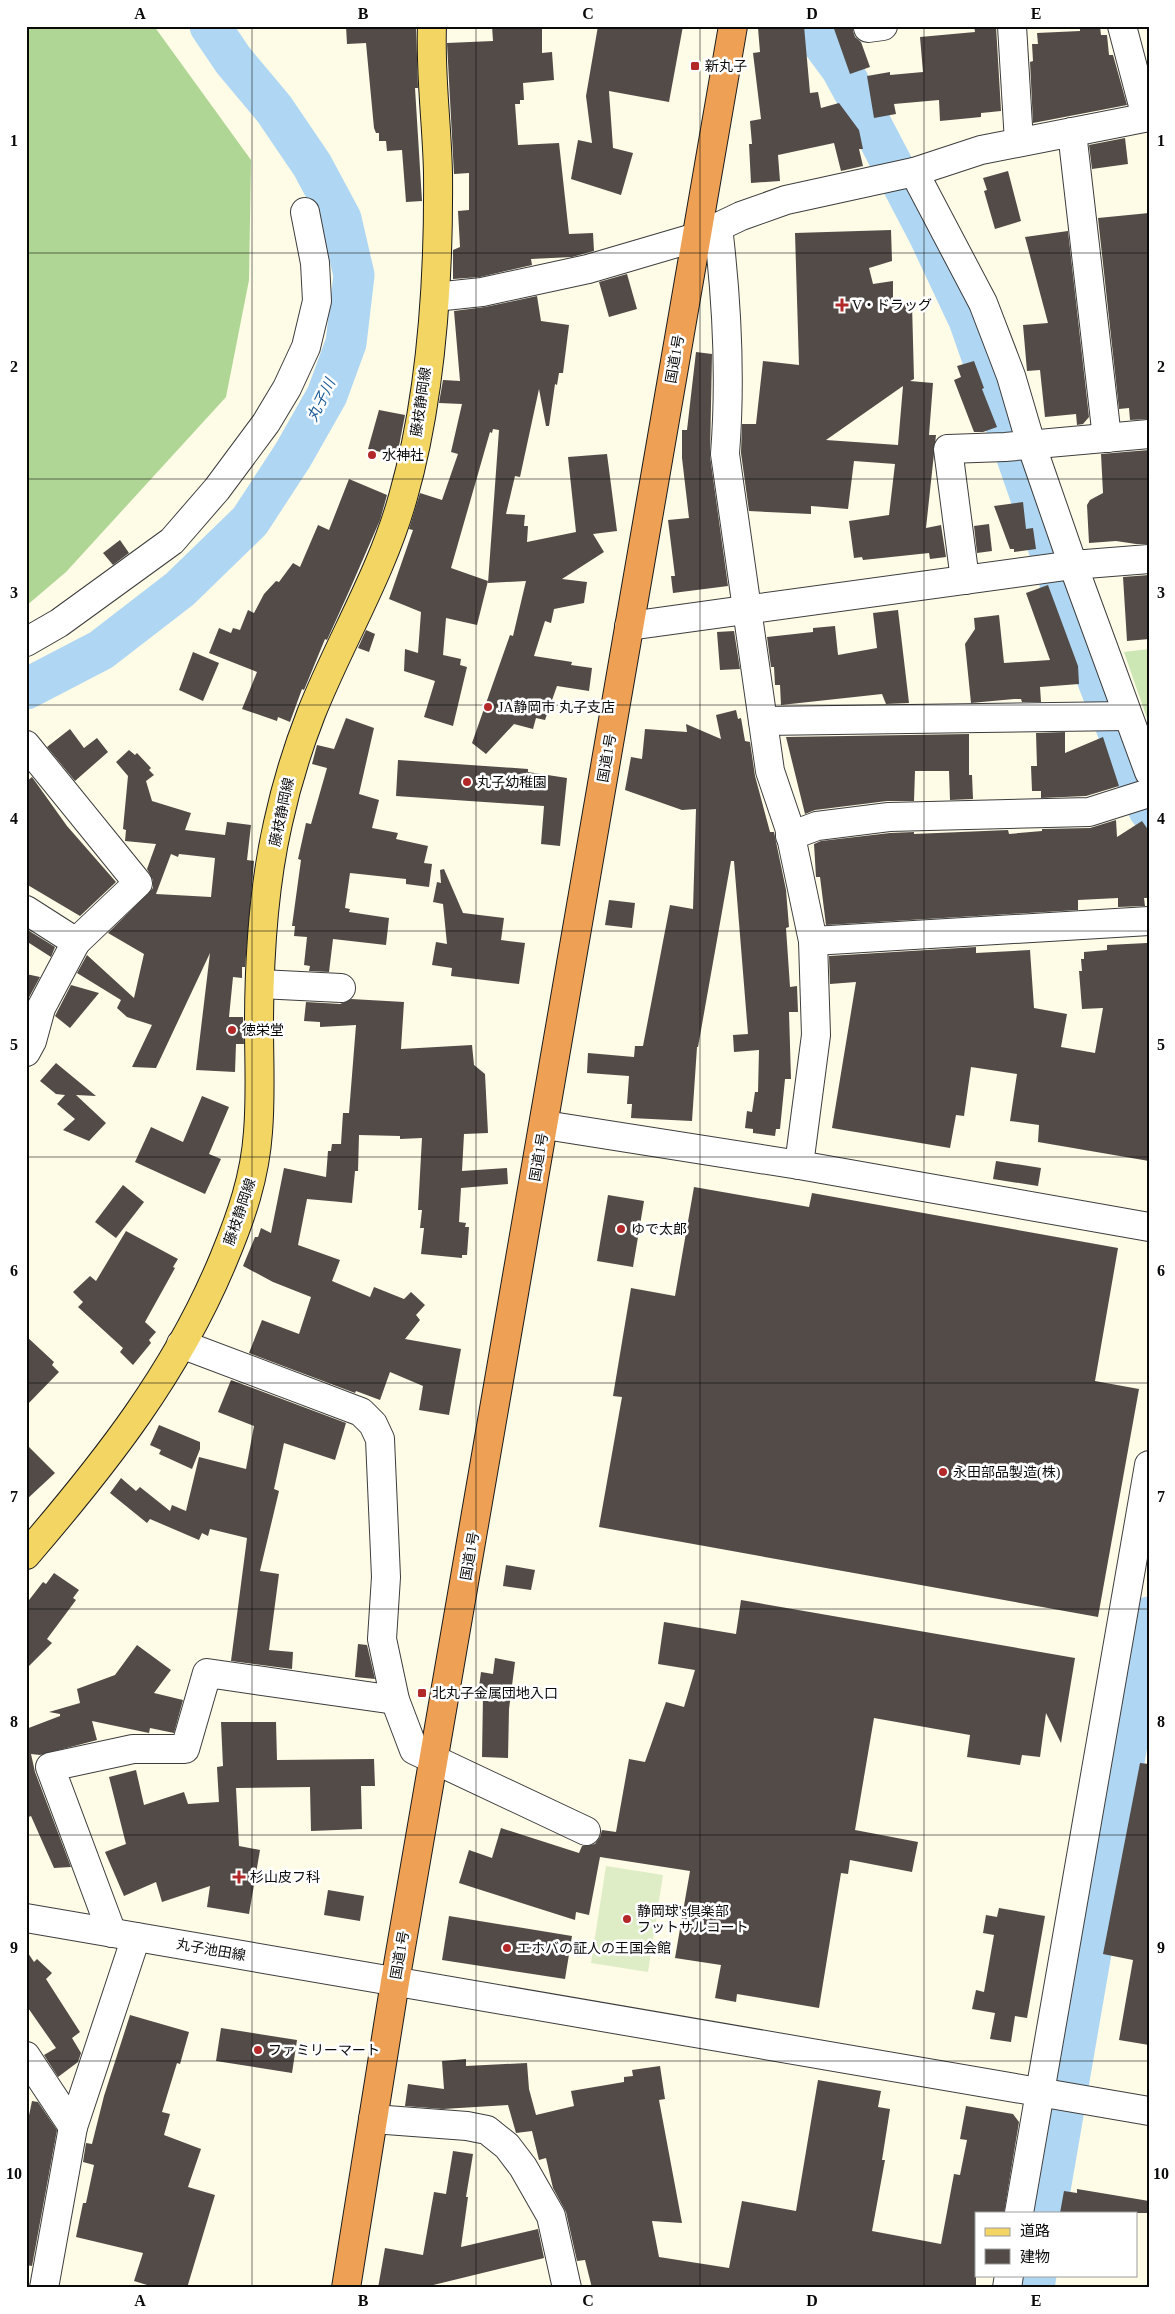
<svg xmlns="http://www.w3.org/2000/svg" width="1175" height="2314" viewBox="0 0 1175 2314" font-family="'Times New Roman','Noto Sans JP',serif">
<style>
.green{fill:#cce6b4}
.forest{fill:#afd694}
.pitch{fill:#deedc5}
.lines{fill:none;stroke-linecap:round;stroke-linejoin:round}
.river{stroke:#afd7f3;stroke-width:41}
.building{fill:#524b47;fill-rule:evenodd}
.minor-casing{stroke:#3d3d3d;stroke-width:30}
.major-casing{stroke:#1b1b1b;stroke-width:30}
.highway-casing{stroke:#1b1b1b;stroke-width:30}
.minor{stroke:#fff;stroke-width:28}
.major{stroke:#f3d563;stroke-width:28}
.highway{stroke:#eea155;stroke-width:28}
.grid{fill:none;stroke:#0a0a0a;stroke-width:1;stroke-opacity:0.55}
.poi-dot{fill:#b3292a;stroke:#fff;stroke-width:2}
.labels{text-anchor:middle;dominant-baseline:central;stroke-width:5;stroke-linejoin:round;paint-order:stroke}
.poi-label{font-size:14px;fill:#0a0a0a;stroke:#fff;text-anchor:start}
.street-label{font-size:14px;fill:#0a0a0a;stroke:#fff}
.water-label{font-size:15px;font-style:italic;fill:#1a5a95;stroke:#fff}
.neatline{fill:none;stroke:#0a0a0a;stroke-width:2}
.grid-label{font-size:16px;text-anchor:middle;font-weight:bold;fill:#0a0a0a}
</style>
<rect width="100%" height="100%" fill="#fefbe7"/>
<path class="green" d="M1149,649V724L1124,652Z"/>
<path class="forest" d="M26,26H154L251,160L249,280L226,397L66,572L26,606Z"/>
<path class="pitch" d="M606,1866L663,1875L648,1972L591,1963Z"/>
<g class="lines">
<g class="river">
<path d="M810,26L841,68L859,101L929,235L969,320L1050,552"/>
<path d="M1060,585L1149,810"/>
<path d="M26,689L101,650L180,589L250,521L293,455L327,395L346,343L354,275L341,219L312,165L274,109L233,60L210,26"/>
<path d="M1046,2213L1149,1617"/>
<path d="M1034,2288L1036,2275"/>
</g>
</g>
<g class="building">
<path d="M346,26H416L418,88H415L422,201L406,202L402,150L387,151L386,141H379V133H376L374,128L366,43L347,44Z"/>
<path d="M492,26L542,27V53L552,52L554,80L523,83L524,100H520V104H515L518,145L559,143L569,234L593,233L594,251L572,257L531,259L532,265L480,277L453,279V250L460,247L458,211L469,210V173L454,174L447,43L493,41Z"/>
<path d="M598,26H683L669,102L609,91L613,148L633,153L621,195L571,179L578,140L592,143L586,96Z"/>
<path d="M769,26H804L810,93L818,92L821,108L839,103L859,130L863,149H859L863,166L841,171L834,143L778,155L780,181L751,183L749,144H752L750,121L761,119L753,53L760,52L758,28Z"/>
<path d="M833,26H853V31L855,37L861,42L870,67L850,74Z"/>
<path d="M974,26H996L1001,111L981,113V117L940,121L939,100L894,104L896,114L874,118L867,76L890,72V75L923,72L920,37L975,32Z"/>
<path d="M1080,26H1098L1100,27L1101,35H1107L1109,55H1113L1127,105L1033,123L1030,62L1033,61L1032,44H1038L1037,33L1080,31Z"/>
<path d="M1125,138L1128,164L1092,169L1089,145Z"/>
<path d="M1008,171L1021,221L995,229L984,191L987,190L983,178Z"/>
<path d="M1149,213V419L1130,420L1129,408L1119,409L1098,218Z"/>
<path d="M891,230L892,261L869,268L873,284L893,281V304H912L914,379L910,381L933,383L929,435H936L926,528L941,525L946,557L930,559L929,553L863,560L862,557L854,558L849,521L889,515L895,464L854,461L848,509L811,506V514L749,511L741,453L742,424H756L763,361L799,365L795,233ZM903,386L898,445L826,440Z"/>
<path d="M1068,231L1089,417L1083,424L1077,425L1076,414L1045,417L1040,370L1027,371L1023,325L1048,323L1025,237Z"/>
<path d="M627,274L637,309L609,317L599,282Z"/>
<path d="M537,296L541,321L569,325L563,373H559L557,385L555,384L549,426H546L539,389L520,477L515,476L506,514L525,515L524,526H528L527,542L576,532L568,457L607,454L617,531L593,534L604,552L562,579L587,582L584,603L554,609L551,623L545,621L534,656L572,662L571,665L592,668L589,691L557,686L545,720L536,718L533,729L514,724L486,754L472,743L510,635L513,636L526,581L488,583L499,430L493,429L492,433L490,432L451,568L488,581L477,625L446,618L443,655L461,659L460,665L467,667L453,726L424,717L435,681L404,671L405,649L418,653L421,612L389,599L413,530L409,529L420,493L442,500L458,454L451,452L462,404L439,403L443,380L460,381L454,311L485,307Z"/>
<path d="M696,352L712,354L710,456L728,586L673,593L671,576H675L668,520L689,518L682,458V430H687Z"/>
<path d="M974,361L984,388L982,389L997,427L983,432H974L954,380L961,377L957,366Z"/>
<path d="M379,410L405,415L397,456L368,449Z"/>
<path d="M1149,450V544H1136L1116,541L1089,543L1087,505L1090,500L1103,493L1101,454Z"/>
<path d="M349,479L387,495L380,520L350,589L327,640L325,639L304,690L302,689L290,722L278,717L277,721L242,709L257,672L209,653L219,628L231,633L233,628L240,630L248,610L254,613L264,594L276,581L279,582L293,563L300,567L318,525L329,530Z"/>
<path d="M1023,502L1026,529L1033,528L1036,549L1014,552V549H1010L994,506Z"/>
<path d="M989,524L992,551L977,553L974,526Z"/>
<path d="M120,540L129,553L113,565L103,553Z"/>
<path d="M1149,575V639L1127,641L1123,577Z"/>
<path d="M1048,585L1078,666L1079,684L1040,687L1041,702H1022L1021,699H1014L971,703L965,644L975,629L974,618L999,615L1004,663L1050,660L1026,593Z"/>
<path d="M898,610L909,703L886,704L882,694L781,705L780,685H775L774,667H771L767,637L813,632V628L835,626L838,655L877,648L873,613Z"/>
<path d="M366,630L375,634L369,652L358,648Z"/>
<path d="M734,631L740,669L720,670L717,632Z"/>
<path d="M193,652L219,663L203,701L179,690Z"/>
<path d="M736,710L738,719L741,718L745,741L750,742L755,776L770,832H774L786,890L789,927L786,928L790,987L797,986L798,1012H789L791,1079H785L780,1129H776L775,1136L753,1133V1129L745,1128L747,1111L752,1112L755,1092H758L759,1050L734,1052L733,1035L748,1034L734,861H731L698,1047H697L692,1121L631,1118L632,1104H627L629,1076L587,1073L588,1053L634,1057L635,1046H643L670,905L693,909L696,809L682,810L625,790L631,757L642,759L645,729L687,732L686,724L721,739L716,715Z"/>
<path d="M346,718L374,728L359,794L379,800L372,828L398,833L396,839L428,846L424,863L432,864L429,887L406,884V879L350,873L345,908L350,909L349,912L389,918L386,945L333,939L329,972L309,971L310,966L304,965L307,937L294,936L295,926H292L301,860L298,859L306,823L311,824L327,768L312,764L317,745L334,749Z"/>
<path d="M70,729L84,748L97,738L108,752L75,781L47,747Z"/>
<path d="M1065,732V753L1103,737L1119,786L1086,796L1041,798V791H1032L1031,766H1037L1036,733Z"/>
<path d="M969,734V775H972L973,799L950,800L949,771H915L914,801H887L815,810L805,814L786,737Z"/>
<path d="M129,750L135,755L137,753L151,768L149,770L154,775L146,781L152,801L191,813L185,830L225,835L227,822L251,825L247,860L254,861L245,967H242V978L233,977L229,1017H243L244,1044H236L235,1072L196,1070L210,953L156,1068L132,1067L152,1025L127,1017L117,1008L121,1000L77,973L87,955L134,998L144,954L108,933L153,888V880L147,869L156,844L125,841L126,830L123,829L128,776L116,762ZM171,854L178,857L179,854L215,858L211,897L156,894Z"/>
<path d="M398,760L528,769V772L567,778L560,846L541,844L544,806L396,796Z"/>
<path d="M32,777L67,826L116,882L80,916L26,884V782Z"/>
<path d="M1116,820L1117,837L1142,821L1149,831V898H1144L1145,906L1118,907V898L1078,900V910L826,925L820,877H816L814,844L821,841L890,833L914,832V834L1008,830L1009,834L1042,831V829L1090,828Z"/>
<path d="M444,869L463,913L504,918L501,940L525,943L519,984L451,976L452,968L432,965L436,942L447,944L443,904L433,902L437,882L441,883L440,870Z"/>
<path d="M609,900L635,903L632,928L605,925Z"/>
<path d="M26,929L55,947L51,957L26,941Z"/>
<path d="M1147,943L1149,986V1161L1038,1142L1039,1125L1010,1121L1017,1074L971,1067L964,1116L956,1115L950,1148L832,1128L856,982L830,984L829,956L976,947V953L1030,950L1034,1008L1067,1014L1061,1047L1095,1053L1103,1008L1082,1009L1079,971H1082L1081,959H1084V952L1107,950V945Z"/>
<path d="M26,974L40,977L26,1003Z"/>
<path d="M71,985L99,993L70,1028L55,1016Z"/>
<path d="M351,999L404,1002L401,1049L472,1045L474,1065L485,1074L488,1133L464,1134L462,1171L507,1168L508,1184L461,1188L459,1222L466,1223L465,1227H469L467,1255H462V1258L421,1254L424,1228H420L422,1210H418L422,1138L400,1139V1136L359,1135L358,1171H355L352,1203L307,1199L298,1245L340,1260L332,1281L370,1297L374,1287L404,1299L411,1292L425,1305L416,1315L420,1320L405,1339L461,1349L449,1415L419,1410L423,1386L390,1372L380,1400L356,1391L355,1393L249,1353L262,1320L299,1334L311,1297L273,1282L243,1266L255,1237H258L261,1228L271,1233L284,1168L326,1177L328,1151H331L332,1144H341L343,1113H349L356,1025L320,1027V1022L304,1021L306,1002L340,1004Z"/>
<path d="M56,1063L96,1096L76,1095L106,1123L89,1141L63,1130L75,1119L57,1104L65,1095L56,1094L40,1081Z"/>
<path d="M202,1096L229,1107L209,1154L221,1159L205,1194L135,1162L151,1127L183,1142Z"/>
<path d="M996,1161L1041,1168L1038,1186L993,1179Z"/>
<path d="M123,1185L144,1202L116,1238L95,1222Z"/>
<path d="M694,1187L809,1207L812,1193L1118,1248L1095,1381L1139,1389L1098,1617L599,1527L622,1397L613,1396L631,1288L675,1296Z"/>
<path d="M608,1195L644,1201L633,1267L597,1261Z"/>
<path d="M126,1231L178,1259L173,1267L175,1268L145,1322L156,1332L149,1340L151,1343L133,1365L120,1352L123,1348L78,1307L83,1302L73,1292L90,1276L96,1281Z"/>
<path d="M26,1336L54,1362L52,1365L59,1372L26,1406Z"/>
<path d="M231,1380L346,1423L335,1460L284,1443L274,1489L279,1491L260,1571L279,1574L269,1650L293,1652L292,1669L231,1661L247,1538L210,1529L208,1536L202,1533L199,1540L150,1519L147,1523L110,1493L121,1478L136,1491L140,1487L170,1511L172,1505L186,1511L199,1457L246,1469L254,1426L218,1412Z"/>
<path d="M159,1425L200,1442V1449L192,1469L159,1454L161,1450L150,1445Z"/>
<path d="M26,1444L55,1473L26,1500Z"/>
<path d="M506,1565L535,1570L531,1590L503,1586Z"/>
<path d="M54,1573L79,1590L73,1598L76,1600L47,1639L52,1643L26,1669V1604L43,1582L46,1584Z"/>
<path d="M741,1600L1075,1658L1061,1743L1046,1713L1040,1757L1022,1755L1020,1765L967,1757L970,1735L874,1718L855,1830L918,1842L912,1872L850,1860L848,1874L841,1873L819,2008L737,1994L736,2002L715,1998L721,1965L675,1958L690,1871L600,1857L589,1915L576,1912L575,1920L459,1883L469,1850L492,1858L501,1828L579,1853L582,1846L595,1844L600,1837L602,1830L616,1832L629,1759L645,1762L666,1702L684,1707L695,1670L658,1664L664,1622L736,1634Z"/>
<path d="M358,1644L367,1645L375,1679L355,1677Z"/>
<path d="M137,1645L171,1670L154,1693L183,1700L174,1733L150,1728L149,1733L92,1721L97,1740L40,1755L31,1754L35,1772L71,1867L54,1868L31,1816L26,1818V1729L60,1716V1714L49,1712L80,1703L77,1689L115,1675Z"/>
<path d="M495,1658L515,1662L509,1709L508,1758L482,1757L483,1696L478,1695L481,1672L493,1674Z"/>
<path d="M221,1722H276L277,1760L374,1759L375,1786H361L362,1829L311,1831L310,1787L236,1788L239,1846L260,1850L249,1914L207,1907L210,1886L162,1902L156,1882L124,1896L105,1852L126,1844L109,1777L136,1770L144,1805L184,1792L188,1804L219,1802L217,1767L223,1766Z"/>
<path d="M1140,1763L1149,1764V2045L1119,2040L1133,1960L1103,1954Z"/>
<path d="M328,1890L364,1896L360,1921L324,1915Z"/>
<path d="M999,1908L1045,1916L1027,2018L1015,2016L1011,2042L990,2039L995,2013L972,2009L976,1990L984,1992L994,1935L983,1933L986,1915L997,1917Z"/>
<path d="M449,1916L572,1936L565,1979L442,1960Z"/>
<path d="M26,1950L34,1962L37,1959L52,1973L46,1979L80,2032L72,2038L81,2053L78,2062L58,2077L44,2055L56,2048L26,2005Z"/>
<path d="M130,2015L189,2032L180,2064L177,2063L162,2112L170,2114L164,2135L201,2149L188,2187L215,2195L187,2288H157L134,2281L143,2253L76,2237L83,2203H86L94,2165L83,2162L86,2143L92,2144L104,2096Z"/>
<path d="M221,2028L297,2040L292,2073L216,2061Z"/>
<path d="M466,2059V2066L527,2063L529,2089L536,2115L574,2106L571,2091L624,2082V2077L633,2076L632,2070L660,2066L665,2099L659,2100L682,2223L652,2221L659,2257L729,2268L742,2201L796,2211L818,2080L881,2091L878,2107L890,2109L882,2160H885L872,2231L941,2244L954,2174L960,2175L967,2140L960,2139L966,2106L1013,2114L1019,2122L1004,2213H976V2288H592L585,2260L577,2261L566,2212L553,2188L546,2158L539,2160L532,2131L516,2133L508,2105L443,2109L405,2106L408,2084L444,2089L442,2061Z"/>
<path d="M32,2101L38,2102L57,2130L32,2266L26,2265V2130Z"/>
<path d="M453,2151L473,2154L466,2197H468L461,2247L538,2229L544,2258L421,2288H378L385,2248L423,2255L434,2192L446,2194Z"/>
<path d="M1077,2189L1149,2201V2213H1060L1064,2191L1077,2193Z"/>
</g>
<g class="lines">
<g class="minor-casing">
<g id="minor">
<path d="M1012,26L1019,142"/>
<path d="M1122,26L1146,117"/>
<path d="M868,28L883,26"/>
<path d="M1072,132L1107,438"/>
<path d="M914,172L983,303L1011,376L1031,444L1073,565L1149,772"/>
<path d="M718,227C727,302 731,378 725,454L770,771L789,827L813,941L816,1035L799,1165"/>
<path d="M435,297L482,292L588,269L697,237L741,216L786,200L914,172L981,150L1149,117"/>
<path d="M965,580L948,449L1005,447L1149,434"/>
<path d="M629,626L1073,565L1149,559"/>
<path d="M26,642L59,623L172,541L217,489L266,423L287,388L306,347L317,301L315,263L305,212"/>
<path d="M763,721L1127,716"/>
<path d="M26,745L138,883L76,942L26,910"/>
<path d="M790,836L817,826L889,817L1089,812L1149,793"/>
<path d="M813,941L1149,921"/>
<path d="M260,984L341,988"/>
<path d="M26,1052L32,1041L41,1008L76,942"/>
<path d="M545,1125L799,1165L1149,1227"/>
<path d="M181,1344L361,1412L373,1424L380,1439L386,1577L382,1639L395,1700L414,1750L586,1831"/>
<path d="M26,1918L1149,2111"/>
<path d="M112,1933L50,1767L133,1749H185L207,1673L395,1700"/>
<path d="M26,2056L73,2127"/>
<path d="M373,2119L467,2126L487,2130L507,2146L523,2167L551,2216L567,2288"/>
<path d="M1019,2213L1149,1465"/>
<path d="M44,2288L73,2127L136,1937"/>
<path d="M1007,2288L1009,2275"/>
</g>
</g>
<g class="major-casing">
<path id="major" d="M26,1555C106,1462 177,1372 224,1258C241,1217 255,1177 258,1132C261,1097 259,1061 259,1026C259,959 263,889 278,823C286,786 297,750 311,714C340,641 382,573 403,497C432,395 439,278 438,173C437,124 430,75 432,26"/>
</g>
<g class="highway-casing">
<path id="highway" d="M346,2288L395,1982L733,26"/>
</g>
<use href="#minor" class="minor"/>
<use href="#major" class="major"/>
<use href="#highway" class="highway"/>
</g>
<path class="grid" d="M252,26V2288M476,26V2288M700,26V2288M924,26V2288M26,253H1149M26,479H1149M26,705H1149M26,931H1149M26,1157H1149M26,1383H1149M26,1609H1149M26,1835H1149M26,2061H1149"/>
<g class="poi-dot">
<rect x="690" y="61" width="10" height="10" rx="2.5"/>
<path d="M839.5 297.5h5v5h5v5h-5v5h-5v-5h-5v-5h5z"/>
<circle cx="372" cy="455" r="5"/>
<circle cx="488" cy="707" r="5"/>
<circle cx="467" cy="782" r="5"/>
<circle cx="232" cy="1030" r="5"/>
<circle cx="621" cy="1229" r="5"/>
<circle cx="943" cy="1472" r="5"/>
<rect x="417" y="1688" width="10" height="10" rx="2.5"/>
<path d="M236.5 1869.5h5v5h5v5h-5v5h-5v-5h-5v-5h5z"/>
<circle cx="627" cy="1919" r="5"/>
<circle cx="507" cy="1948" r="5"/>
<circle cx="258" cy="2050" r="5"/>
</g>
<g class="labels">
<g class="poi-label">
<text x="705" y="66">新丸子</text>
<text x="852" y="305">V・ドラッグ</text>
<text x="382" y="455">水神社</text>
<text x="498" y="707">JA静岡市 丸子支店</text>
<text x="477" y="782">丸子幼稚園</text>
<text x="242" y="1030">徳栄堂</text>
<text x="631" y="1229">ゆで太郎</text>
<text x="953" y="1472">永田部品製造(株)</text>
<text x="432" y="1693">北丸子金属団地入口</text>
<text x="250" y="1877">杉山皮フ科</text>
<text x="637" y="1911">静岡球's倶楽部<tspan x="637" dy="16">フットサルコート</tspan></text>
<text x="517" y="1948">エホバの証人の王国会館</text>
<text x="268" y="2050">ファミリーマート</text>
</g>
<g class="street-label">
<text transform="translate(675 359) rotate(-80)">国道1号</text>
<text transform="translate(421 402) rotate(-82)">藤枝静岡線</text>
<text transform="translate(607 758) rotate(-80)">国道1号</text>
<text transform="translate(282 812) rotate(-78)">藤枝静岡線</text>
<text transform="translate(539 1157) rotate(-80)">国道1号</text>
<text transform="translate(240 1212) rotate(-71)">藤枝静岡線</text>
<text transform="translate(470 1556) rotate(-80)">国道1号</text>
<text transform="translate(211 1950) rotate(10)">丸子池田線</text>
<text transform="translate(400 1955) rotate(-80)">国道1号</text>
</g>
<g class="water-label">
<text transform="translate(321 400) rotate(-64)">丸子川</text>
</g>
</g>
<rect width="1175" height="2314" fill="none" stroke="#ffffff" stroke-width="55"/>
<rect x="975" y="2212" width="162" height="65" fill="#ffffff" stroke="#9d9d9d"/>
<rect x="985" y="2228" width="25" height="8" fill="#f3d563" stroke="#9d9d9d"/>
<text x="1020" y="2236" font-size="15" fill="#0a0a0a">道路</text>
<rect x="985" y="2249" width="25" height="15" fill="#524b47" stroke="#9d9d9d"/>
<text x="1020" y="2262" font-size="15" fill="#0a0a0a">建物</text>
<rect x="28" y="28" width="1120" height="2258" class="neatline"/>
<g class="grid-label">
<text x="140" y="19">A</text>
<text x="363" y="19">B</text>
<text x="588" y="19">C</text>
<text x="812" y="19">D</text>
<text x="1036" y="19">E</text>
<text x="14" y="146">1</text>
<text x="1161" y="146">1</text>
<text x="14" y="372">2</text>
<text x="1161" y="372">2</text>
<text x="14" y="598">3</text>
<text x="1161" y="598">3</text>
<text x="14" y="824">4</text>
<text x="1161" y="824">4</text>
<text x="14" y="1050">5</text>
<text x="1161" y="1050">5</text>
<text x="14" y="1276">6</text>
<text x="1161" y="1276">6</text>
<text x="14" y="1502">7</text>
<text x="1161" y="1502">7</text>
<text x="14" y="1727">8</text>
<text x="1161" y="1727">8</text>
<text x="14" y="1953">9</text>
<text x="1161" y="1953">9</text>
<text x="14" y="2179">10</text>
<text x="1161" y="2179">10</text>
<text x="140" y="2306">A</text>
<text x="363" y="2306">B</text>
<text x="588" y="2306">C</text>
<text x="812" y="2306">D</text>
<text x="1036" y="2306">E</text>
</g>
</svg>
